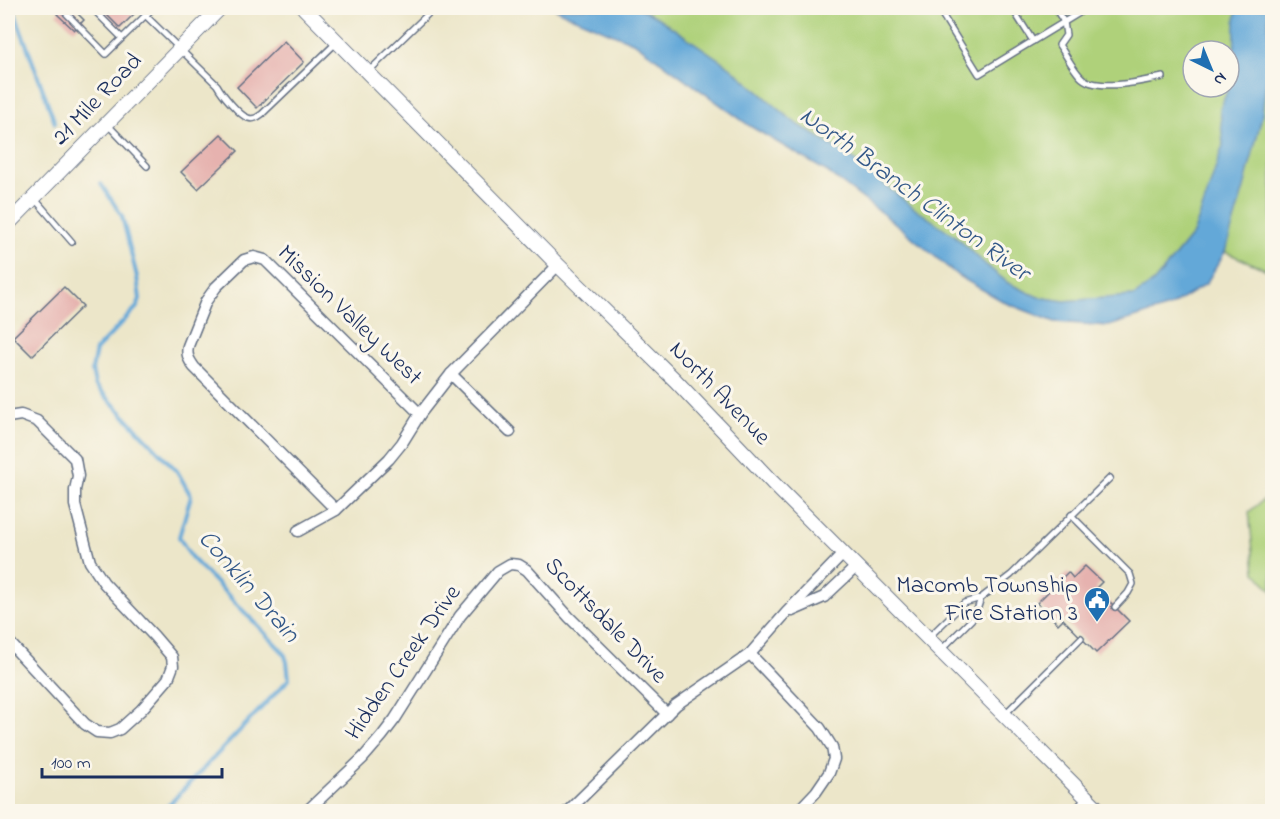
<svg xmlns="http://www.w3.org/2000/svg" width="1280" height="819" viewBox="0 0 1280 819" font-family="'Indie Flower',sans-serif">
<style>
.green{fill:#afd17a;stroke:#65806c;stroke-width:1.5;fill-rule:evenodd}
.water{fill:#63a8d8;stroke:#3f6c9b;stroke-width:1.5}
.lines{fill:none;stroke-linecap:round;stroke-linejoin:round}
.stream{stroke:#63a8d8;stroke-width:4}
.building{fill:#e6b2af}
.service-casing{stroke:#646f83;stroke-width:8}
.minor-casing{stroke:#646f83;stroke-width:13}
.tertiary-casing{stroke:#646f83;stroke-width:16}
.service{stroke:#fff;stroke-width:5}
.minor{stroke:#fff;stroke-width:10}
.tertiary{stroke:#fff;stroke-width:14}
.labels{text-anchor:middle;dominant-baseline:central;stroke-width:6;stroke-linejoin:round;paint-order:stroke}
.street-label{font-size:24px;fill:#1b2f5e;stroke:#fbf7ec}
.poi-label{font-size:24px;fill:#1b2f5e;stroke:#fbf7ec;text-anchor:end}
.water-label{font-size:26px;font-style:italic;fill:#345989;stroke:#fbf7ec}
</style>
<rect width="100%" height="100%" fill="#fbf7ec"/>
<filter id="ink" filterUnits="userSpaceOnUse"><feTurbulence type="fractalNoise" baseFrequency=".0167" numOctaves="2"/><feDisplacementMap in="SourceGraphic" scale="12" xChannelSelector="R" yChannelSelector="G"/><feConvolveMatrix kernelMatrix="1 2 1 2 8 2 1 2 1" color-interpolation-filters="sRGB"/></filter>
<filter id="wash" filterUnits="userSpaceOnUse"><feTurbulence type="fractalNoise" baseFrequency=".008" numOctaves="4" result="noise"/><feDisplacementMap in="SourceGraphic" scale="24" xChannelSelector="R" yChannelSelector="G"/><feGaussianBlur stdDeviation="1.35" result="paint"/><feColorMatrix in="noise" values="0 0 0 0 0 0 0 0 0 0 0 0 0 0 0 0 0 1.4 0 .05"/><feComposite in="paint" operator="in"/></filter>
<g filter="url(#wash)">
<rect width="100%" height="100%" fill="#ece6c9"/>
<g class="green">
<path d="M639,8H1272V272L1225,252L1193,234L1154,282L1134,296L1064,301L1038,297L1008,283L986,265L955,236L915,209L850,157L794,122L730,67L658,18ZM1193,51H1229V87H1193Z"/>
<path d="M1272,492V591L1255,572L1249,512Z"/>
</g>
<path class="water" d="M555,8H639L658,18L730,67L794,122L850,157L915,209L955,236L986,265L1008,283L1038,297L1064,301L1134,296L1154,282L1193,234L1204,204L1223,145L1220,109L1234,74L1235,21L1237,8H1268L1269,55L1262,116L1244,188L1225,252L1206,284L1169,307L1109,326L1055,322L1006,303L958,276L900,227L826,171L750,126L635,43L561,12Z"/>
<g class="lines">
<g class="stream">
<path d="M13,8L55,123"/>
<path d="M101,184L122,216L137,277L140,299L137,307L96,350L92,370L95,385L177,471L191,496L179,537L191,557L284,653L287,662L289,679L162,812"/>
</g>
</g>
<g id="blocks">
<g class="building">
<path d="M57,8H72L84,20L74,30L57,14L60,11Z"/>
<path d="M100,8H140L120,28Z"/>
<path d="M284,41L304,62L257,108L237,87Z"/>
<path d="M221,134L238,151L198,189L181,172Z"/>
<path d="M64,287L83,306L32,356L13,337Z"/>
<path d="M1085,566L1102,582L1096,588L1129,621L1096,653L1063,619L1058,624L1037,603L1068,572L1073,578Z"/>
</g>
</g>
</g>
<g filter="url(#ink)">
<use href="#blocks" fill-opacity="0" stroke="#646f83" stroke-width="1.5"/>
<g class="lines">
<g class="service-casing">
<g id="service">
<path d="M61,8L106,54L153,8"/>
<path d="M92,8L122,38"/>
<path d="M938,8L979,74L1033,41"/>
<path d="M1012,8L1033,41L1079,13L1081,8"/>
<path d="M1055,8L1064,22L1066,35L1059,45C1066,55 1072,67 1080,76C1095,93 1143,81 1163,77"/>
<path d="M145,15L217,85C222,94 240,116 248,118C254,120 258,117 262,114L336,43"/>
<path d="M369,71L431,11L428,8"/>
<path d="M107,124L147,166"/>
<path d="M34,198L72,242"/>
<path d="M1071,515L1130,574L1133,584L1128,593L1115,607"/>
<path d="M928,638L964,603L981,598L1011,575L1110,478"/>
<path d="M941,650L975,616L981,598"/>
<path d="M1005,714L1081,638"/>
</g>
</g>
<g class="minor-casing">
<g id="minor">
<path d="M451,374L510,432"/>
<path d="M8,417L21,415L37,421L75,459L78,476L75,490V505L90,562L104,583L154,636L172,657L173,666L168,679L141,710L120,729L110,733L97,732L85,724L8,641"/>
<path d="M336,510L194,367C189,360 186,355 188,346L206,301L216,287L244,260L254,257L265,260L420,414"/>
<path d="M298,531L336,510L389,459L402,443L420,414L451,374L558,265"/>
<path d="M792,611L824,597L857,566"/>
<path d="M750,654L820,728L832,747L834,759L829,773L816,792L797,812"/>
<path d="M306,812L363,758L382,736L395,719L460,616L498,571L510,564L519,565L527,570L569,617L667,714"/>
<path d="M567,812L676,705L750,654L786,613L844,553"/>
<path d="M1076,812L1089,799"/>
</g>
</g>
<g class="tertiary-casing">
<g id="tertiary">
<path d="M304,8L558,265L675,380L772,482L1101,812"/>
<path d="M8,224L220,8"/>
</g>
</g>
<use href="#service" class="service"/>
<use href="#minor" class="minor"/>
<use href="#tertiary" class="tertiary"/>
</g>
</g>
<defs>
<g id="civic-pin" transform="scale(1.35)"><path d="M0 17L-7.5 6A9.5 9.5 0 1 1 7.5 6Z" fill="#1f6fb2" stroke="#fbf7ec"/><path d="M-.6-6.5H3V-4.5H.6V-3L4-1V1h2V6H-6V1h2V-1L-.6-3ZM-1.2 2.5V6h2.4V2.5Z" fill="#fff"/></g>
</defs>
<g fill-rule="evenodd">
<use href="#civic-pin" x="1097" y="600"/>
</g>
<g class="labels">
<g class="street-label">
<text transform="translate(98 100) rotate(-46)">21 Mile Road</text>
<text transform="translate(349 316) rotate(44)">Mission Valley West</text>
<text transform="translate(719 394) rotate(46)">North Avenue</text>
<text transform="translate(605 621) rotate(46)">Scottsdale Drive</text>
<text transform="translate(404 663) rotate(-55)">Hidden Creek Drive</text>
</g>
<g class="poi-label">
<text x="1078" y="586">Macomb Township<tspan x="1078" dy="28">Fire Station 3</tspan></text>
</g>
<g class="water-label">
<text transform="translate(914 195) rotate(36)">North Branch Clinton River</text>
<text transform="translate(248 587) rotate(49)">Conklin Drain</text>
</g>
</g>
<rect width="1280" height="819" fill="none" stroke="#fbf7ec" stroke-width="30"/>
<g transform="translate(1211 69) rotate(137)"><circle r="28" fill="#fbf7ec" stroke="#a1a7b3" stroke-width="1.5"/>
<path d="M0-4.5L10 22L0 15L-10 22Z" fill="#1f6fb2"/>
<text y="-9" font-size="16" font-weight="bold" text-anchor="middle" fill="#1b2f5e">N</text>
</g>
<path d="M42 768v9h180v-9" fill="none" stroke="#1b2f5e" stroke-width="3"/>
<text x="51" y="768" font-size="18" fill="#1b2f5e" stroke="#fbf7ec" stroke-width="4.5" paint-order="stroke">100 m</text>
</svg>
